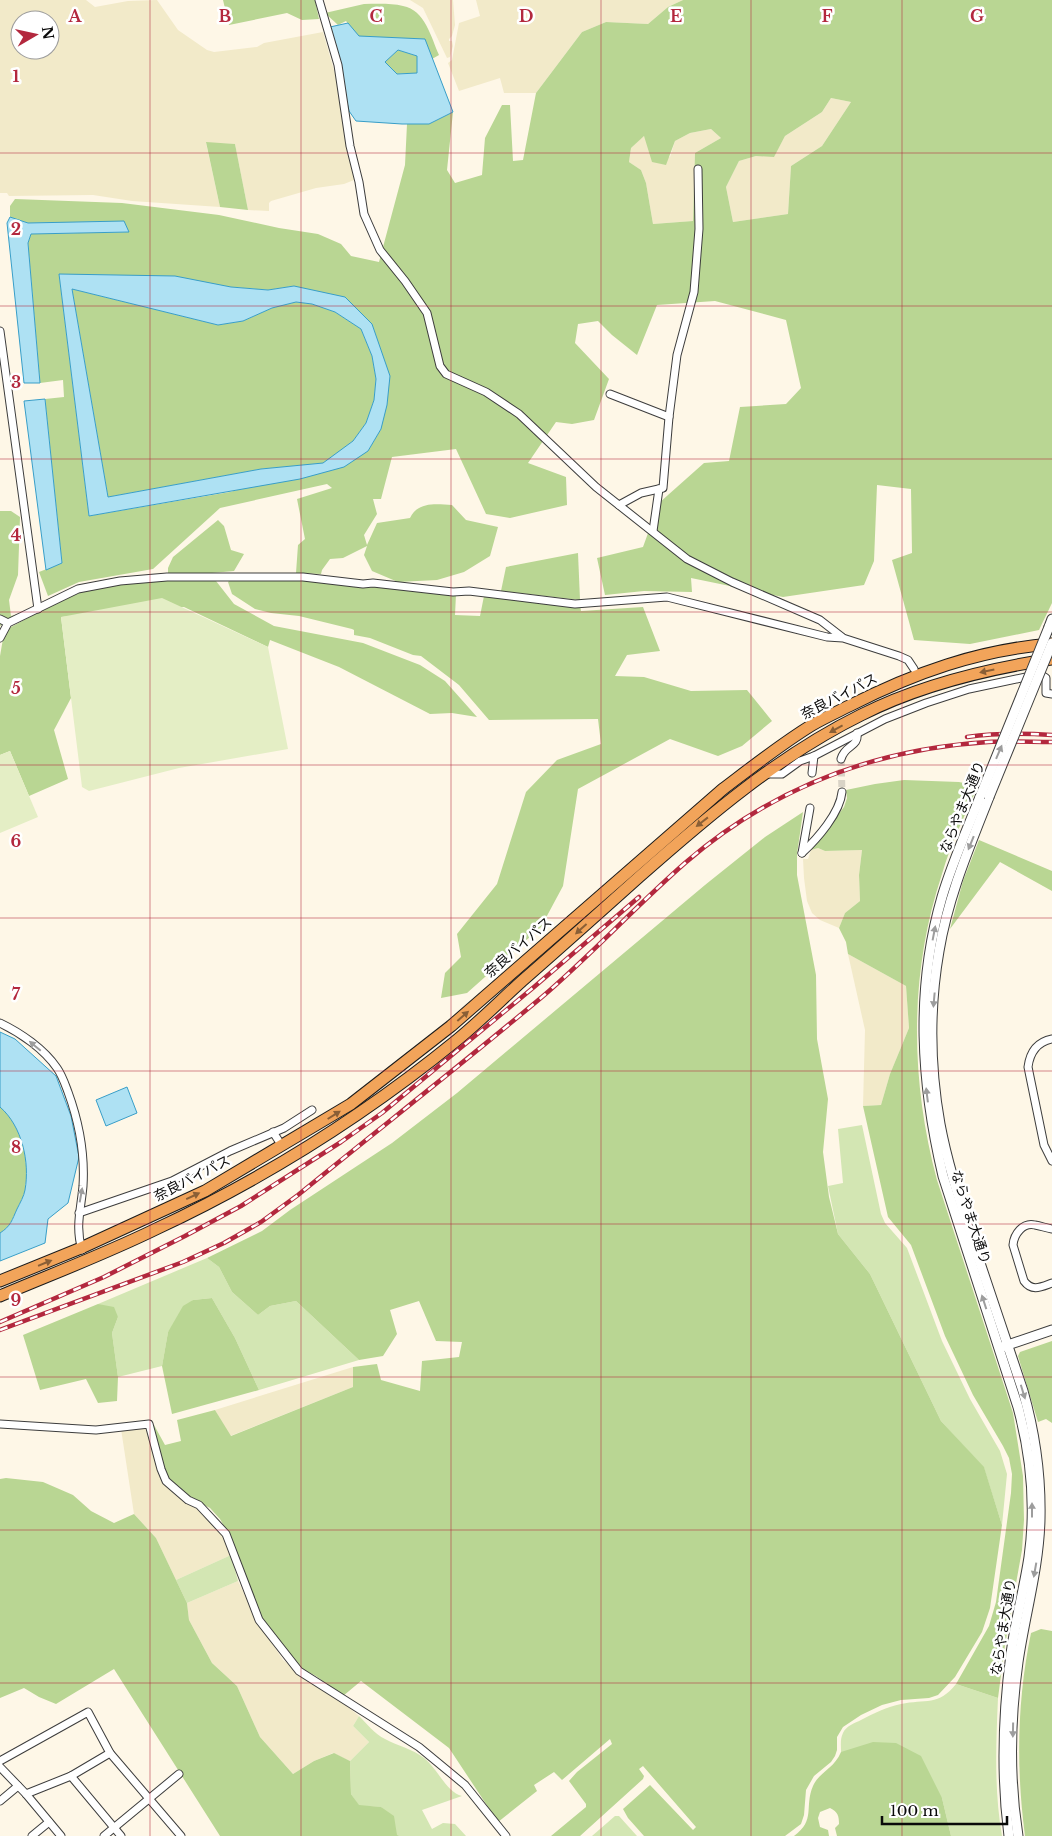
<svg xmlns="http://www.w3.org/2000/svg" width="1052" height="1836" viewBox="0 0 1052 1836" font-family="'Libre Baskerville','Noto Sans JP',serif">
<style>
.farmland{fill:#f2eac9;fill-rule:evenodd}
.green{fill:#d3e6b3}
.forest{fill:#b9d693;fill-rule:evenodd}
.pitch{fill:#e4eec5}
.water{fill:#aee1f3;stroke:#389ec8;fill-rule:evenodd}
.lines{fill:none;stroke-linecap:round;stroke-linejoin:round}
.minor-tunnel{stroke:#d9d3c6;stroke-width:7;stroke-dasharray:7 3.5;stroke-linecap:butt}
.minor-casing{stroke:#3d3d3d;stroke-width:9}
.tertiary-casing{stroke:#3d3d3d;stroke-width:11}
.trunk-casing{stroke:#1b1b1b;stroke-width:13}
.minor{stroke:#fff;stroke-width:7}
.tertiary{stroke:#fff;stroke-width:9}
.trunk{stroke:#f2a45a;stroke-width:11}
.rail-casing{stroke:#b3283e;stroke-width:4.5}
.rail{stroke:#fff;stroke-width:2.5;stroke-dasharray:8;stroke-linecap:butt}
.tertiary-bridge-casing{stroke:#3d3d3d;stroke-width:11;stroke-linecap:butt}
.tertiary-bridge{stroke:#fff;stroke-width:9}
.oneway{fill:#8a5f36}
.oneway2{fill:#9d9d9d}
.grid{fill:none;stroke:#b3283e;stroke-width:1;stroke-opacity:0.55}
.labels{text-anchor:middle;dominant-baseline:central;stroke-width:5;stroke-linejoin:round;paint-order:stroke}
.street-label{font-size:14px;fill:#0a0a0a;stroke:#fff}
.grid-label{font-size:16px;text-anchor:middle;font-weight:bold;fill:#b3283e;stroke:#fff;stroke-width:5;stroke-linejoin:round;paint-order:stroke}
</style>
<rect width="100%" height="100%" fill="#fef7e7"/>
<g class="farmland">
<path d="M0,0H86L95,7L128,1L157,0L178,30L207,50L214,52L257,47L264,43L323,32L335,74L354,180L344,184L316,188L271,201L269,203V211L248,210L235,144L206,143L220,207L132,201L93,195L9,196L7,193H0ZM20,20H50V50H20Z"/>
<path d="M410,0H453L455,25L452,36L449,39V41H452L453,46L450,57L447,58L423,8Z"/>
<path d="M476,0H683L668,7L648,24L606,22L582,32L536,93H504L500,78L459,91L448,63L452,60L459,23L480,16Z"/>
<path d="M831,98L851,102L822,146L791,166L788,214L733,222L726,187L739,161L756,156H774L785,136L822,112Z"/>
<path d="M711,129L721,138L695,153L693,221L653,224L646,183L641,170L629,162L631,148L643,136L670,157L675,141L690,133Z"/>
<path d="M818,848L825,851L862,850L859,875L860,901L845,913L839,928L820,920L812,913L807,901L804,878L803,859H808L811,850Z"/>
<path d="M848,954L906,986L909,1028L890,1074L881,1105L863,1106L865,1030Z"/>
<path d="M353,1367V1387L230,1436L215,1410Z"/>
<path d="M147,1426L218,1524L231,1555L176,1580L156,1538L134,1514L121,1429Z"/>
<path d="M238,1581L258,1622L283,1660L300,1673L320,1684L359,1716L353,1726L369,1742L350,1761L333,1753L314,1761L293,1774L260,1737L237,1686L212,1663L189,1620L187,1603Z"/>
</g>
<g class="green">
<path d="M862,1125L881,1214L885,1223L907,1248L942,1341L970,1399L1000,1451L1007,1474L1002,1525L984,1468L941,1421L870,1274L838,1234L828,1186L843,1183L838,1129Z"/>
<path d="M207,1258L219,1267L232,1292L258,1315L270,1306L296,1301L359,1360L259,1390L235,1338L212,1298L193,1300L168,1332L162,1366L118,1377L112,1333L118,1317L98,1304Z"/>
<path d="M231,1555L238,1581L187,1603L176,1580Z"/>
<path d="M956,1684L998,1698C996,1744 994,1790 1002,1836H951L942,1798L841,1752C841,1746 840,1739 843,1733C846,1726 855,1723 861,1720C874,1713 887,1707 901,1704C925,1699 939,1706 956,1684Z"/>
<path d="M359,1716C367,1724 375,1734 385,1739C398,1746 413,1749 424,1758C438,1769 446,1792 462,1796L422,1810L432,1829L443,1823L455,1824L466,1836H397L381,1807L359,1806L351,1794L350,1761L369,1742L353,1726Z"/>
<path d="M615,1816H619L637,1836H592Z"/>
</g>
<g class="forest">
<path d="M223,0H315L319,19L302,20L287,13L229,25Z"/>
<path d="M683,0H1052V603L1039,630L970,644L914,640L892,560L912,553L911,489L877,485L874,561L864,585L783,597L691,578L692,592L644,591L605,595L597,558L643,547L659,503L704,463L729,461L740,407L786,404L801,388L786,320L715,301L657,305L637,355L612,335L598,321L578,324L575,343L609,379L594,420L572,424L556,422L528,463L566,477L567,505L510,518L486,514L456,449L392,457L381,499H373L377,514L364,535L367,545L377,523L410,518C418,501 437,504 452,505L466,520L498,527L490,556L464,572L437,580L398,582L372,571L364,555L367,546L343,558L330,559L322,570L321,574L296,573L298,545L305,539L297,499L332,488L327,484L220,508L153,569L79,582L48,596L39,572L62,563L45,399L64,397L63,380L40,383L28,243L31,234L129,232L25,223L10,217V206L15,199L122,203L219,215L279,228L318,234L341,244L351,256L379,262L405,165L407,124H429L453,112L447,170L455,183L482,175L485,138L502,105H510L513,161L523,160L536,93L582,32L606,22L648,24L668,7ZM831,98L851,102L822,146L791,166L788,214L733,222L726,187L739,161L756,156L774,157L785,136L822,112ZM711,129L721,138L695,153L693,221L653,224L646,183L641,170L629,162L631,148L644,136L652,162L666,165L675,141L690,133ZM59,274L268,290L294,286L372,324L381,429L368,451L230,492L89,516Z"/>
<path d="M364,4C376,4 391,3 403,6C425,10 431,37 439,55L432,59L359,38L346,21L338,25L325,13Z"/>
<path d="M398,50L417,56L418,73L397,74L385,62Z"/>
<path d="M206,142L235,144L248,210L220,207Z"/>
<path d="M72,289L218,325L243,321L272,308L296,302L312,304L335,312L361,329L372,356L376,379L374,400L366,423L353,441L323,464L261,469L108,497Z"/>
<path d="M0,511H11L20,517L18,575L9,600L11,616L18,614L0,626Z"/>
<path d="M218,520L224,526L231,550L244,554L234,571L168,577V568L173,557Z"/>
<path d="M578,553L580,600L501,591L506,567Z"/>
<path d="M161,580L216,581L234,604L274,626L363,643L420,665L445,681L477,717L452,713L430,714L339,667L270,640L268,647L184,607L61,617L71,698L54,730L68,779L29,796L10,751L0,755V656L4,633L11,627L78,591L108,585Z"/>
<path d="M230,580H313L367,588L384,585L456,594L455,615L480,616L484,596L580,605L581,611L643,607L660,651L627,655L615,676L644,677L691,691L747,690L772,721L742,746L718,756L670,739L578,789L563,886L541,927L467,993L441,998L445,973L461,957L457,934L497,884L526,792L557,760L601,744L598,719L489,720L459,685L421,656L413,655L370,638L354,635V630L352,629L299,616L271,613L255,609L232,594L228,582Z"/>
<path d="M904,780L959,782L978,786C965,815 951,843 942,874C909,973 910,1079 937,1180L1013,1413L1023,1476L1024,1520L1022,1550L1005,1645L998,1698L956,1684L989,1626L996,1602L1011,1493L1012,1474L1009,1458L1003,1446L973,1395L945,1336L911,1245L888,1217L863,1106L881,1105L890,1074L909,1028L906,986L848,954L846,942L839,928L845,913L860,901L859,875L862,850L825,851L818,848L811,850L844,807L847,798L846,790L875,784Z"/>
<path d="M803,812L797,854V875L816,975L817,1039L828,1099L823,1152L829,1197L838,1234L870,1274L941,1421L984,1467L1002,1525L990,1608L982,1632L955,1677L938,1695L929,1698L901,1700L882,1705L861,1715L843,1727L837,1737V1750L835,1756L831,1762L814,1776L806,1790L804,1815L801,1824L785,1836H644L628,1818L623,1809L650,1785L693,1830L696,1827L643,1766L639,1769L644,1776L643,1779L580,1836H551L586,1807V1804L569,1781L577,1772L612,1744L610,1739L562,1780L554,1772L534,1785L537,1791L498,1822L449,1748L361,1681L343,1696L316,1676L297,1666L259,1616L228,1533L220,1519L210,1508L190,1498L167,1478L159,1456L153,1427L154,1425L165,1445L181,1441L177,1420L215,1410L231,1436L353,1387V1367L377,1364L381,1380L420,1391L422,1361L459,1357L462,1342L436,1341L419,1301L390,1310L397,1334L383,1356L359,1360L296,1301L270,1306L258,1315L232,1292L219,1267L207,1258L262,1231L290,1210L392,1143L457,1093L705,885L765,837Z"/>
<path d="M979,840L1052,871V891L1000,862L950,929L963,881Z"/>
<path d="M0,1107C22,1126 30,1162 25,1190C24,1196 20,1203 17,1209C12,1220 11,1226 0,1233Z"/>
<path d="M212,1298L235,1338L259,1390L172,1414L162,1366L168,1332L183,1306L193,1300Z"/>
<path d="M98,1304L114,1307L118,1317L112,1333L118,1377L117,1401L98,1403L86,1379L40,1390L23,1335Z"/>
<path d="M1052,1341V1423L1046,1419L1038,1422L1018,1356L1020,1352Z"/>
<path d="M6,1478L43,1482L73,1495L91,1511L114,1523L134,1514L156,1538L187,1603L189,1620L212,1663L237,1686L260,1737L293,1774L314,1761L334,1753L350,1761L351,1794L359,1805L381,1807L394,1816L397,1835L399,1836H220L114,1669L56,1704L39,1697L24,1688L0,1698V1479Z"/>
<path d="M1041,1629L1052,1631V1836H1025C1016,1768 1017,1700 1031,1633Z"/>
<path d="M873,1742L896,1743L921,1756L942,1798L951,1836H837L835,1828L839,1824C839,1816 838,1812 830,1808L820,1812L818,1818L820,1827L828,1830L829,1836H794C816,1820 804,1807 813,1786C819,1772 834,1769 841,1752Z"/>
</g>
<g class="pitch">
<path d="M162,598L268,647L288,749L179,768L89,791L82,787L61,617Z"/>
<path d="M10,751L38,817L0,833V755Z"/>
</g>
<g class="water">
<path d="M348,23L359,36L425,39L453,112L429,124H402L356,121L349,111L330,27ZM398,50L417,56V73L397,74L385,62Z"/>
<path d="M10,217L28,223L124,221L129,232L31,234L28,243L40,383H24L7,223Z"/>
<path d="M59,274L175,276L231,287L268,290L294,286L345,297L372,324L390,376L387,405L381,429L368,451L344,467L300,479L89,516ZM72,289L218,325L243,321L272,308L296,302L312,304L335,312L361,329L372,356L376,379L374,400L366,423L353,441L323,463L261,469L108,497Z"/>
<path d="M45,399L62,563L46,570L24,401Z"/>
<path d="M0,1032L15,1039L56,1076L71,1116L79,1157L68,1203L48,1219L45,1243L0,1261V1233C11,1226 12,1220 17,1209C20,1203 24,1196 25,1190C30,1162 22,1126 0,1107Z"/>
<path d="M127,1087L137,1113L106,1126L96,1100Z"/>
</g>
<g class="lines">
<path class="minor-tunnel" d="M841,759L842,792"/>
<g class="minor-casing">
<g id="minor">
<path d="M319,0L338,65L350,146L359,182L364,214L380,250L405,281L427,313L440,366L446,374L486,392L519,414L596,487L687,559L732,582L820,620L842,637"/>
<path d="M0,331L38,609"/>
<path d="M610,394L669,417"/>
<path d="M619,505L641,493L663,488L669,417L677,355L694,292L699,229L698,169"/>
<path d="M653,531L659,489"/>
<path d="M0,619L8,623"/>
<path d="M0,638L8,623L78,589L120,581L167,577H303L363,584L373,583L453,592L469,591L575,604L667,597L827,637L843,638L899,656L908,660L914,669"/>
<path d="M841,759C845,744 859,748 857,733"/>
<path d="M812,773L814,756"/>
<path d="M767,774H782L800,761L814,756L885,719L926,703L969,689L1040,674L1046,678V693L1052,694"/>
<path d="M802,853C817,839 840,813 842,792"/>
<path d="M802,853L810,808"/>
<path d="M0,1023C21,1033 44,1049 57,1068C62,1075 65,1084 68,1092C79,1122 85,1154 83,1186C81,1209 75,1227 82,1250"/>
<path d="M1052,1039C1037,1042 1030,1052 1028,1067L1044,1145L1052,1161"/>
<path d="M273,1132L282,1146"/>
<path d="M79,1213L172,1181L230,1151L284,1128L312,1110"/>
<path d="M1052,1229C1046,1228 1041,1226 1035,1225C1023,1222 1014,1234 1013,1245L1024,1281C1032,1292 1041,1287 1052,1283"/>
<path d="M0,1424L96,1430L149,1424L161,1469L166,1481L188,1500L199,1505L226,1534L259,1620L299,1671L419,1747L465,1785L506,1836"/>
<path d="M0,1761L88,1712L110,1753L181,1836"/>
<path d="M0,1767L26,1794L61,1836"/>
<path d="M71,1776L121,1836"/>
<path d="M26,1794L71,1776L110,1753"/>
<path d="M0,1801L18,1786"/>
<path d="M32,1836L49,1822"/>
<path d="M104,1836L179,1774"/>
</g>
</g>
<g class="tertiary-casing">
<g id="tertiary">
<path d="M1049,627L1052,619"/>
<path d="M980,797C967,830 952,863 942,897C915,990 921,1083 943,1176L1018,1407C1031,1455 1036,1507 1029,1557C1024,1590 1015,1622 1011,1654C1003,1715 1001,1775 1009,1836"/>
<path d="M989,797C969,848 948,897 939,951C929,1008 930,1068 940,1124C948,1167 962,1207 975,1248C991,1296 1007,1343 1023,1391C1035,1433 1041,1475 1040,1519C1039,1567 1025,1614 1018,1662C1010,1719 1009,1779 1018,1836"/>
<path d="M1002,1347L1052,1330"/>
</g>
</g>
<g class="trunk-casing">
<g id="trunk">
<path d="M0,1281L81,1248L205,1191L351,1104L451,1026L723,789C752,767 781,744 812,725C824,718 837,712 849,706C914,673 978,650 1051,644"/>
<path d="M0,1296C52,1274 105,1254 156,1229C263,1179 365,1115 457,1040C479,1022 500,1001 522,981C561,947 600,912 639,877C707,817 778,756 861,715C920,685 986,669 1052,659"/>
</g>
</g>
<use href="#minor" class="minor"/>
<use href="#tertiary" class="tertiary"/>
<use href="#trunk" class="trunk"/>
<g class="rail-casing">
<g id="rail">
<path d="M967,737C995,733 1024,733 1052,735"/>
<path d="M0,1322L104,1277L185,1236L241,1206L341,1142L382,1113L534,987L639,897"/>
<path d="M0,1330L183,1262L224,1243L261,1222L298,1195C379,1129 462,1064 542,997C592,954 636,906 685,863C772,788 875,749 988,742C1009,741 1031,742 1052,742"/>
</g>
</g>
<use href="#rail" class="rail"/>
<g class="tertiary-bridge-casing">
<g id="tertiary-bridge">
<path d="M980,797L1049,627"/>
<path d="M989,797L1052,643"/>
</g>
</g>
<use href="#tertiary-bridge" class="tertiary-bridge"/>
</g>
<defs><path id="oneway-solid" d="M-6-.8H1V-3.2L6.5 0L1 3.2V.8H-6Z" transform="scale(1.25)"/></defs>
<g class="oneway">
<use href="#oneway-solid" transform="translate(987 671) rotate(168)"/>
<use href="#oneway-solid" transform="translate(836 729) rotate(151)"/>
<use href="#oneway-solid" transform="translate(702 822) rotate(142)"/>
<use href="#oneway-solid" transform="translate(581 929) rotate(138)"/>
<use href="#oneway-solid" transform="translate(463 1016) rotate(-41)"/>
<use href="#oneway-solid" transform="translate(334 1115) rotate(-32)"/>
<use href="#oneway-solid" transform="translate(193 1196) rotate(-25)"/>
<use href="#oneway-solid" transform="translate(45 1263) rotate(-22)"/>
</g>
<g class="oneway2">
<use href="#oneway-solid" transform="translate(999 752) rotate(-67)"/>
<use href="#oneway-solid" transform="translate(971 843) rotate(112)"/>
<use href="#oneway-solid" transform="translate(934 933) rotate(-79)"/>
<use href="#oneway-solid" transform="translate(934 1000) rotate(95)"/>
<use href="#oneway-solid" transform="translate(35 1046) rotate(-140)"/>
<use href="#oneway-solid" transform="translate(927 1095) rotate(-97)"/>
<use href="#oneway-solid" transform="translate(81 1195) rotate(-80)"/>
<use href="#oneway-solid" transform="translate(984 1302) rotate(-108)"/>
<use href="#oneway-solid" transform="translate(1023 1392) rotate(73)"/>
<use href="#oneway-solid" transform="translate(1032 1510) rotate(-90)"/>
<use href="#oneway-solid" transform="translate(1035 1570) rotate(100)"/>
<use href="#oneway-solid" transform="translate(1013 1730) rotate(91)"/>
</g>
<path class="grid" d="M150,0V1836M301,0V1836M451,0V1836M601,0V1836M751,0V1836M902,0V1836M0,153H1052M0,306H1052M0,459H1052M0,612H1052M0,765H1052M0,918H1052M0,1071H1052M0,1224H1052M0,1377H1052M0,1530H1052M0,1683H1052"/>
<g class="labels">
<g class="street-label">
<text transform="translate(839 696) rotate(-27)">奈良バイパス</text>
<text transform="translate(962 807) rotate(-68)">ならやま大通り</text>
<text transform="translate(518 947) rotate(-41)">奈良バイパス</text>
<text transform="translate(192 1178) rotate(-27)">奈良バイパス</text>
<text transform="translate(971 1217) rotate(72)">ならやま大通り</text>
<text transform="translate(1003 1627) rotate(-81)">ならやま大通り</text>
</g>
</g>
<g class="grid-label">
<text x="75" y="22">A</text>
<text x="225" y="22">B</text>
<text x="376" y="22">C</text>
<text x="526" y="22">D</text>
<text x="676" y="22">E</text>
<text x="827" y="22">F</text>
<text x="977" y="22">G</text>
<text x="16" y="82">1</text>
<text x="16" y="235">2</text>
<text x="16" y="388">3</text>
<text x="16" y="541">4</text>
<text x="16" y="694">5</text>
<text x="16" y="847">6</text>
<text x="16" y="1000">7</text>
<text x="16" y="1153">8</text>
<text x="16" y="1306">9</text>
</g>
<g transform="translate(35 35) rotate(81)"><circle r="24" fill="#ffffff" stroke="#9d9d9d"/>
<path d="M0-4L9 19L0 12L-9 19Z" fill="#b3283e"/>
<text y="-8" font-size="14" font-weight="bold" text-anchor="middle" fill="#0a0a0a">N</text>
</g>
<path d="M882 1816v8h125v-8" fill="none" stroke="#0a0a0a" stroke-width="2.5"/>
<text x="890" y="1816" font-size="15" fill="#0a0a0a" stroke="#ffffff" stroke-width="4" paint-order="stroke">100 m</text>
</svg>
